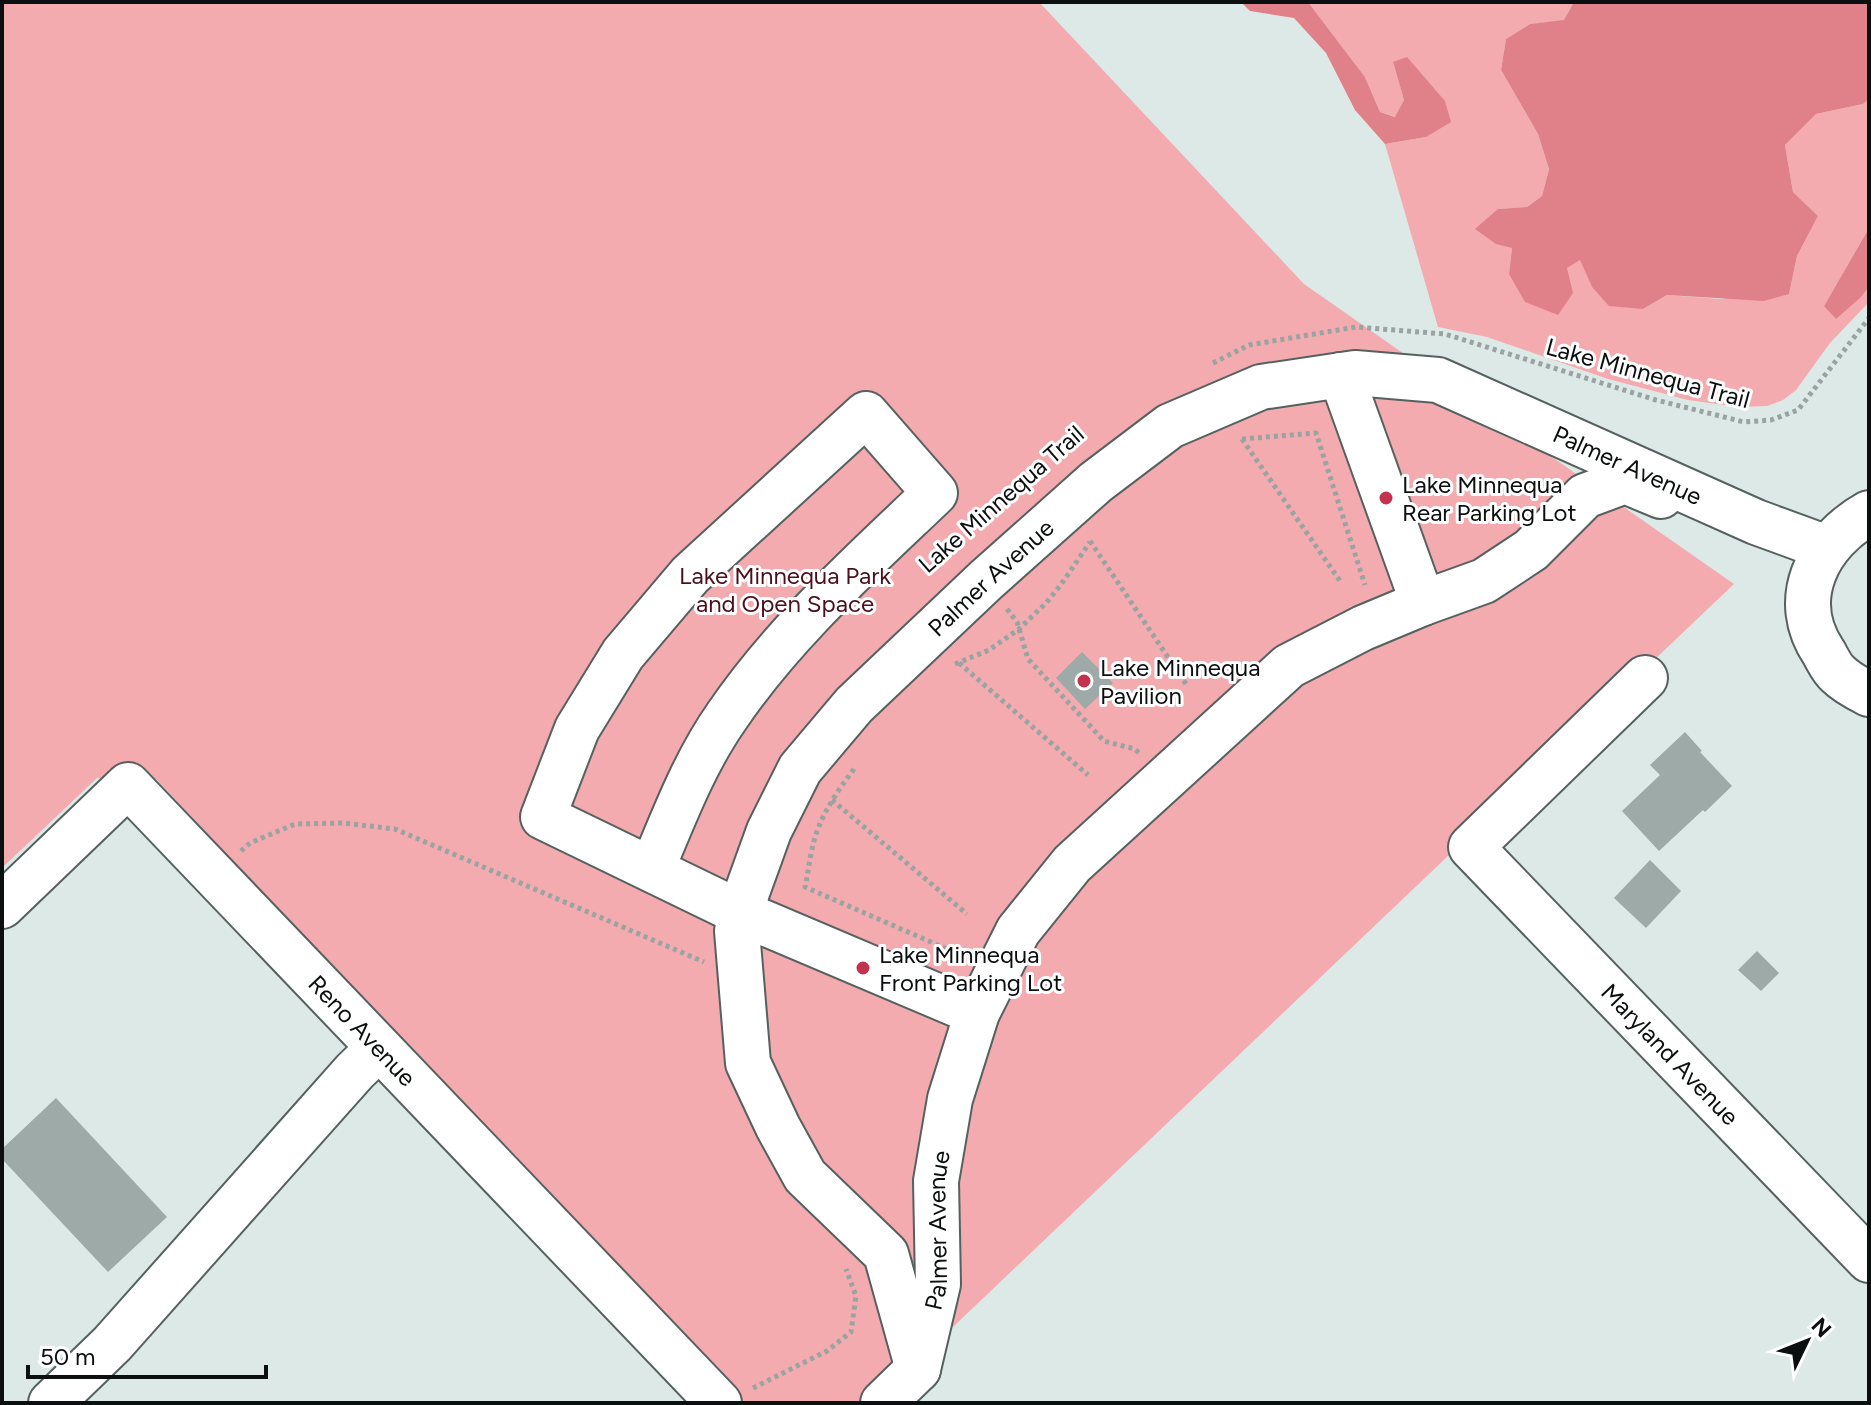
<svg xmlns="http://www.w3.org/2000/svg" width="1871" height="1405" viewBox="0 0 1871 1405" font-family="Figtree,sans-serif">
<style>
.green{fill:#f3abaf}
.forest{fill:#e08189}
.building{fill:#9daaa8}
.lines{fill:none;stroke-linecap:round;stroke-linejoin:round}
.minor-casing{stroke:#55615f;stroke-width:48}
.path{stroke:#99a3a2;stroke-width:5;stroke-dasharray:4 4;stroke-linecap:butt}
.minor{stroke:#fff;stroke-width:44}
.poi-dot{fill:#c3334e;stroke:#fff;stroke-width:3}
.labels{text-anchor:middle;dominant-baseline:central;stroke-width:6;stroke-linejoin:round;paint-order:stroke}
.street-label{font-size:24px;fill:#0b0f0f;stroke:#fff}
.poi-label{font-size:24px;fill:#0b0f0f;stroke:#fff;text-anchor:start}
.park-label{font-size:24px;fill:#4b101b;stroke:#fff}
</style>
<rect width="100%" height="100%" fill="#dce9e7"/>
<g class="green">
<path d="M2,2H1039L1304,284L1734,584L873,1403H745L156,779L97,778L2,868Z"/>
<path d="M1308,2H1574L1564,21L1530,24L1506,39L1501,70L1538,134L1549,169L1542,196L1527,207L1498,209L1512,248L1509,274L1567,268L1580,259L1592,287L1643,309L1667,295L1720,299L1789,294L1797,256L1818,216L1793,192L1785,145L1816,114L1863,104L1869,99V228L1824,306L1861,297L1869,287V302L1830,343L1796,390L1783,400L1767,406L1739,407L1688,400L1608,379L1487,337L1438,327L1385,144L1426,137L1393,62L1404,100L1396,117L1380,112L1365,77Z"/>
</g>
<g class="forest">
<path d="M1241,2H1308L1365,77L1380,112L1395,117L1404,100L1393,62L1407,57L1445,101L1451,122L1426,137L1385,144L1355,110L1326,53L1294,18L1250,11Z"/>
<path d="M1574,2H1869V99L1863,104L1816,114L1785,145L1793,192L1818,216L1797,256L1789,294L1764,301L1667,295L1643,309L1609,306L1592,287L1580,260L1567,268L1573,293L1558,315L1525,302L1509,274L1512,248L1496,244L1475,229L1498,209L1527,207L1542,196L1549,169L1538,134L1501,70L1506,39L1530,24L1564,20Z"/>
<path d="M1869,228V287L1861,297L1836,319L1824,306Z"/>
</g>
<g class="building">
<path d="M1082,652L1113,683L1085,709L1056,678Z"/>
<path d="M1685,732L1702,751L1700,752L1732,786L1705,812L1703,810L1659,851L1622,811L1660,775L1650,765Z"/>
<path d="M1650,860L1681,891L1646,928L1614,898Z"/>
<path d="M1757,951L1779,973L1761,991L1738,970Z"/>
<path d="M56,1098L167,1217L108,1272L2,1159V1149Z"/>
</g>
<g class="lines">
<g class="minor-casing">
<g id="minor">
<path d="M1341,375L1423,603"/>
<path d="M1869,513C1817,542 1788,600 1824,653C1828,660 1832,669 1838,674C1846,682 1859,689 1869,694"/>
<path id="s1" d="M1645,678L1471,847L1869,1260"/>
<path d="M652,869C674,817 694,763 727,716C784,632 862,563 935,493L866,414L690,575L623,654L577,729L543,817L741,913L977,1013"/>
<path id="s2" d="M2,906L128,785L719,1403"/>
<path id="s3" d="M918,1369L886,1254L805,1176L778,1127L748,1063L737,931L747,892L769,831L800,769L854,705L986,580L1096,482L1170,426L1261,387L1355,373L1438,380L1756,522L1827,548"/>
<path d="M51,1403L112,1344L355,1071L379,1048"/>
<path id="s4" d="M883,1403L918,1369L938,1284L936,1181L950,1099L977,1013L1018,931L1072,864L1289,666L1363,628L1423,603L1484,581L1531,550L1585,496L1625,481L1661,496"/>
</g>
</g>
<g class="path">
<path d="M1213,363L1249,345L1356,327L1445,334L1656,400L1744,422L1771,420L1798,410L1869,318"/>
<path d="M1242,439L1316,433L1365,585"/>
<path d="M1242,439L1340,581"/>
<path d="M1090,541L1186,684"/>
<path d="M1007,609L1017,622L1028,659L1104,741L1135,749L1140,754"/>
<path d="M959,663L1088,775"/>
<path d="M955,664L989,650L1019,629L1046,603L1060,586L1090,542"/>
<path d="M854,769C836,793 818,819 812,849C809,862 808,874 805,887L963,956"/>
<path d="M832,800L967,914"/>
<path d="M241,851L250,843L295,824L343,823L395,829L704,962"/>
<path d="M753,1388L827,1351L851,1332L856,1296L846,1269"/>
</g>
<use href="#minor" class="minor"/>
</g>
<g class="poi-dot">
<circle cx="1386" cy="498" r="8"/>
<circle cx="1084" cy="681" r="8"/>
<circle cx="863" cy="968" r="8"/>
</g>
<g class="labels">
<g class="street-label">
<text transform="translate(1648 373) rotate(15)">Lake Minnequa Trail</text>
<text stroke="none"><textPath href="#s3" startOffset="1656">Palmer Avenue</textPath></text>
<text transform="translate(1001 499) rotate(-41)">Lake Minnequa Trail</text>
<text stroke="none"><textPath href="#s3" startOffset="936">Palmer Avenue</textPath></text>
<text stroke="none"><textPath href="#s2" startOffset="514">Reno Avenue</textPath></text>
<text stroke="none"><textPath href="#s1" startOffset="530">Maryland Avenue</textPath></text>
<text stroke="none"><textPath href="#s4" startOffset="190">Palmer Avenue</textPath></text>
</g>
<g class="poi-label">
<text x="1402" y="484">Lake Minnequa<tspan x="1402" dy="28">Rear Parking Lot</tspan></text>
<text x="1100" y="667">Lake Minnequa<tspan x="1100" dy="28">Pavilion</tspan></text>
<text x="879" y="954">Lake Minnequa<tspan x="879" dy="28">Front Parking Lot</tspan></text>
</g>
<g class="park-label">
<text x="785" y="575">Lake Minnequa Park<tspan x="785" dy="28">and Open Space</tspan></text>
</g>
</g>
<rect width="1871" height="1405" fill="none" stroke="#0b0f0f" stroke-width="8"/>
<g transform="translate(1807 1341) rotate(47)" stroke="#ffffff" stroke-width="6" paint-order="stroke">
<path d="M0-6L14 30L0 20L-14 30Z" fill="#0b0f0f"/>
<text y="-12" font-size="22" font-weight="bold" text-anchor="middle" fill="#0b0f0f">N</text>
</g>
<path d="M28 1365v12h238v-12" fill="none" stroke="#0b0f0f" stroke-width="4"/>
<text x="40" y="1365" font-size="24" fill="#0b0f0f" stroke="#ffffff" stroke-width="6" paint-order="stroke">50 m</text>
</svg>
